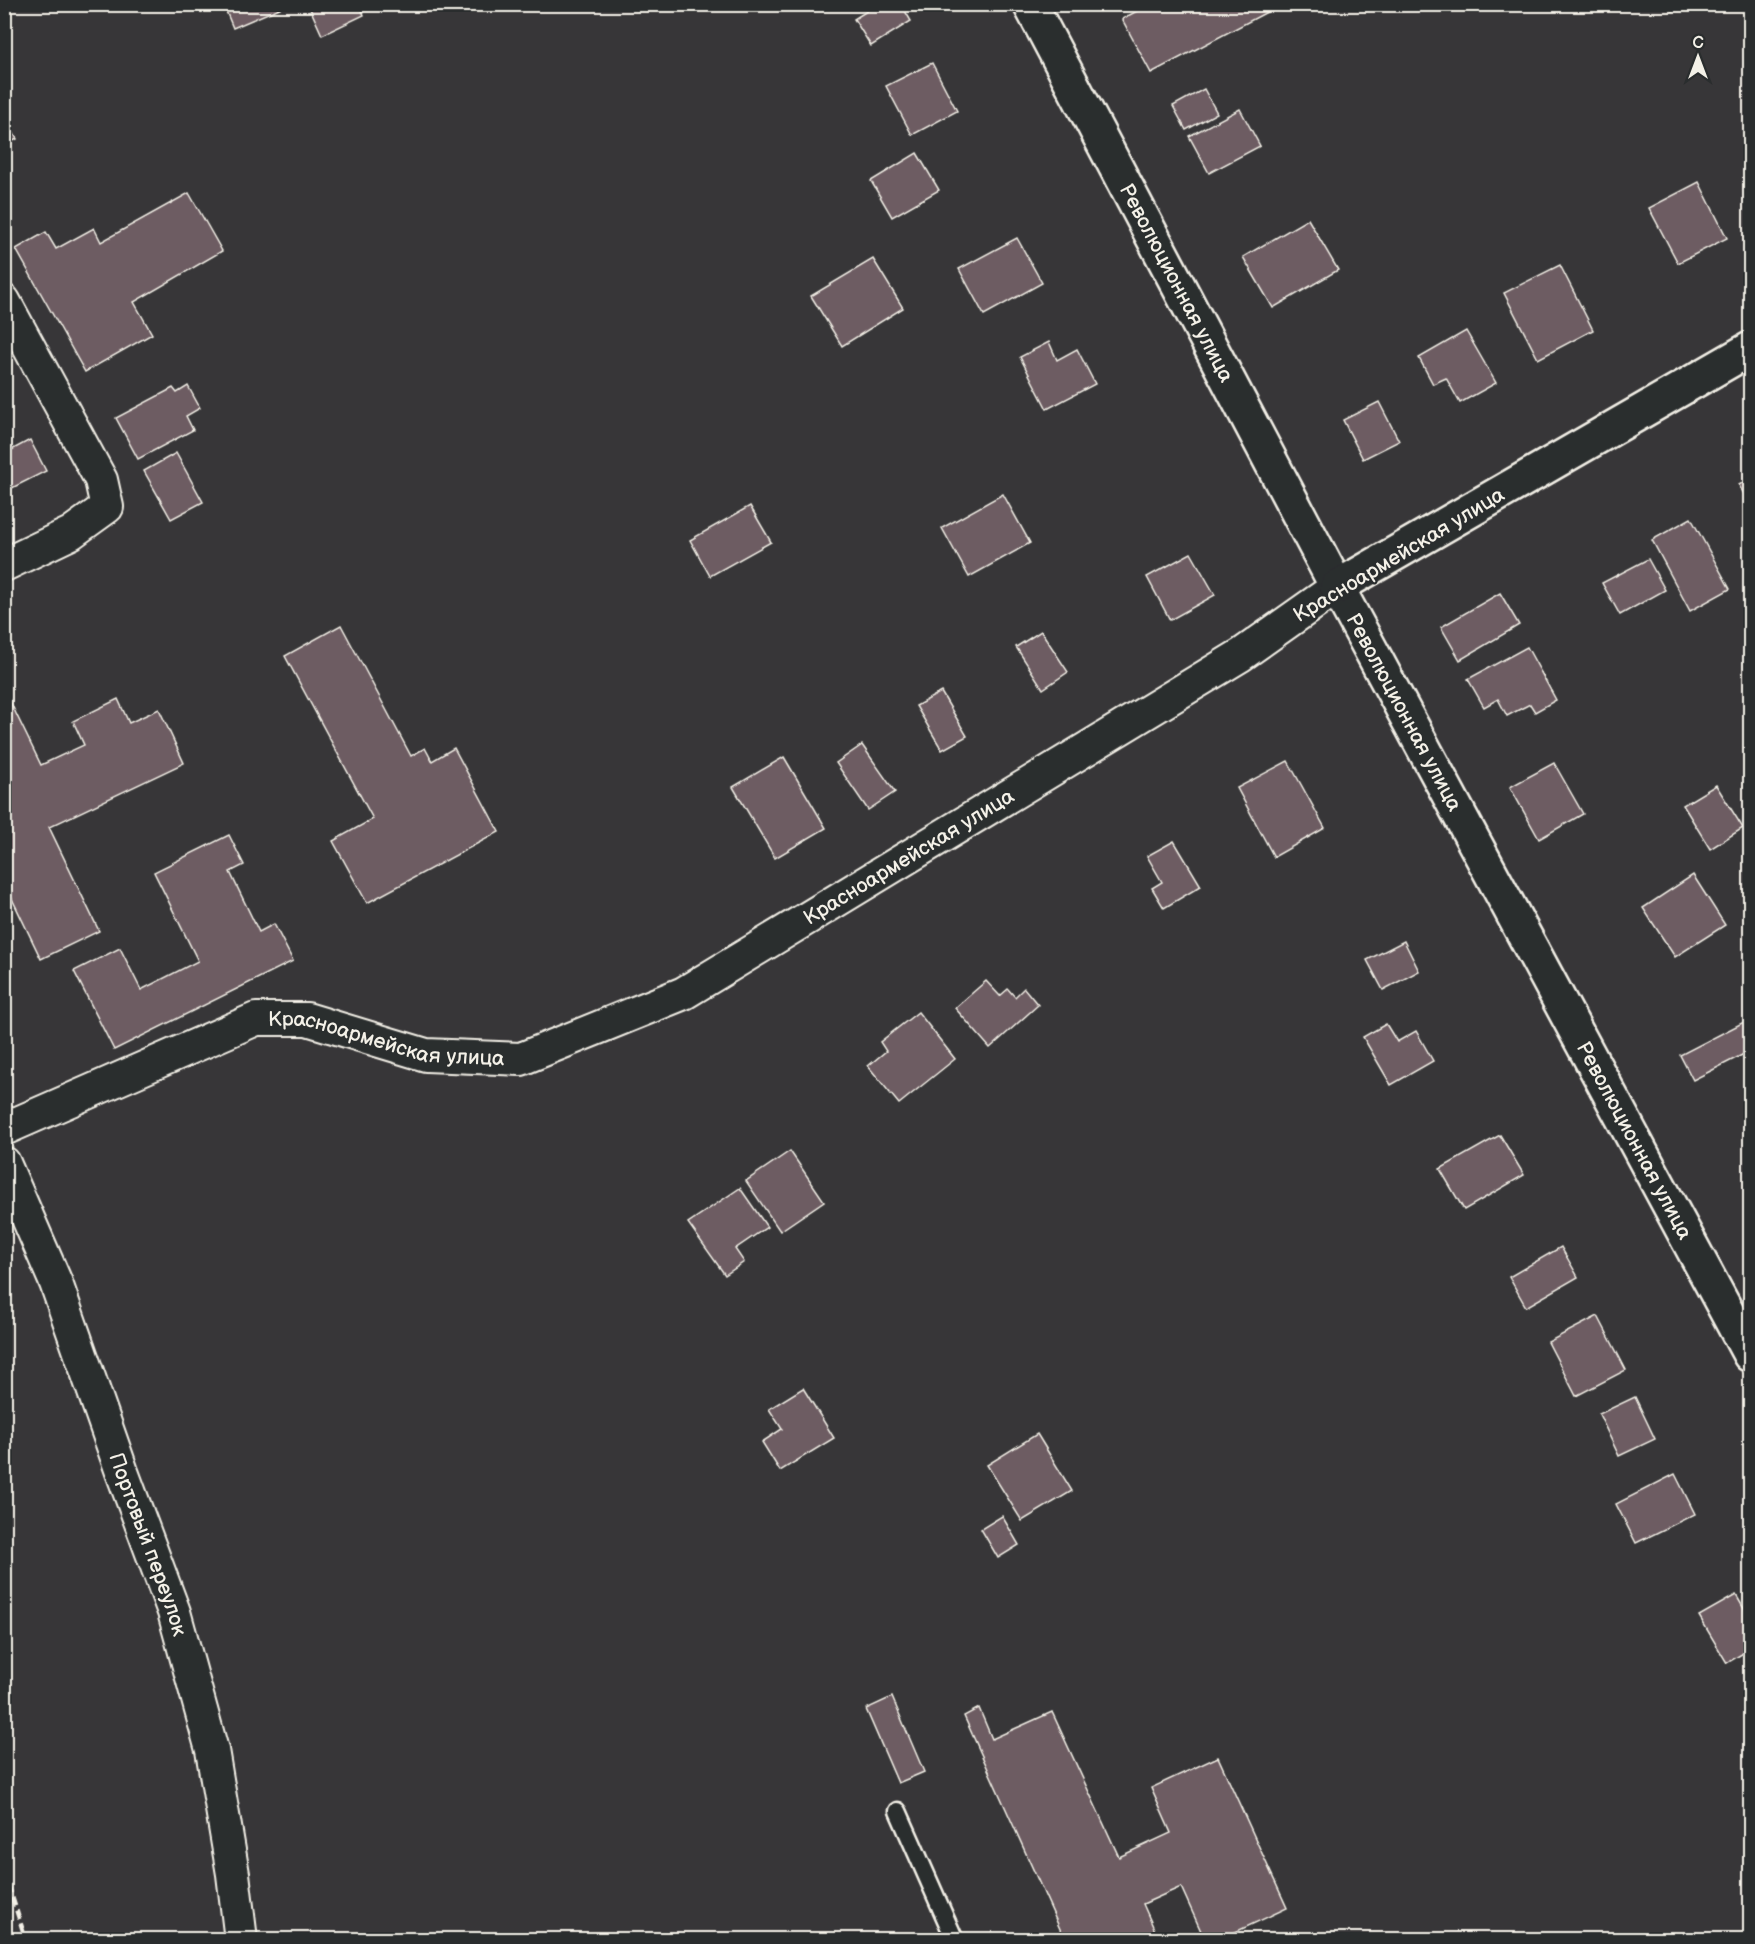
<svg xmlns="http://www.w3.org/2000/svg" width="1755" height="1944" viewBox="0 0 1755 1944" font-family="'Balsamiq Sans',sans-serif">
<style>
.building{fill:#6d5b62;stroke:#f4f1e8;stroke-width:1.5}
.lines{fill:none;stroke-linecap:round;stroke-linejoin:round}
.lane-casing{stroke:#f4f1e8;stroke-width:21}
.street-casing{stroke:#f4f1e8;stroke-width:36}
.secondary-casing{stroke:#f4f1e8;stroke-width:38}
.lane{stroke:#2a2d2e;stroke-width:16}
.street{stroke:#2a2d2e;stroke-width:32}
.secondary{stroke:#2a2d2e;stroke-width:33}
.rail{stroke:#f4f1e8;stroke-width:4.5;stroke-dasharray:9 4.5;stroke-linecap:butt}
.labels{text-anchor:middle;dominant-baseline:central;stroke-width:4.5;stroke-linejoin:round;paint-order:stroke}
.street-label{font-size:21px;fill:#f4f1e8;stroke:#2a2d2e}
</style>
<rect width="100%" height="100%" fill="#373638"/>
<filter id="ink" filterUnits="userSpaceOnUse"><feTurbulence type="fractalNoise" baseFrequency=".0167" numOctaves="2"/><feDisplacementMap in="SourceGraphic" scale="12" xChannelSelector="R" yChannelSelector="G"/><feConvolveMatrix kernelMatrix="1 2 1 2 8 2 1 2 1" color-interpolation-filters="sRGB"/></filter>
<g filter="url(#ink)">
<g class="building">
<path d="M223,4H281L282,7L233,28Z"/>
<path d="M308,4H359L364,15L322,35Z"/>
<path d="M878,4H901L911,21L871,46L854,19Z"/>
<path d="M1150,4H1282L1151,73L1122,19Z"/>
<path d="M1669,4H1688L1672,11Z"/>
<path d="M932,63L957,111L912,135L886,86Z"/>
<path d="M1204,89L1217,113L1186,130L1173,106Z"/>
<path d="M1240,109L1260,146L1209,173L1189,136Z"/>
<path d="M4,117L17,139L4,146Z"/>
<path d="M917,153L939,190L892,217L871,181Z"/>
<path d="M1699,182L1727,238L1678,263L1649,208Z"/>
<path d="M189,193L222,251L134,302L152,334L85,372L16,249L46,232L56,249L94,228L101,242Z"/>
<path d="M1308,219L1338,270L1273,308L1243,257Z"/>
<path d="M1017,238L1042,283L984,315L959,269Z"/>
<path d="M873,259L903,308L842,346L811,296Z"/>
<path d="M1560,265L1593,330L1538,359L1504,293Z"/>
<path d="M1466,331L1496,383L1460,403L1446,378L1433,384L1419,358Z"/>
<path d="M1049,342L1057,360L1077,349L1095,384L1047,409L1020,357Z"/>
<path d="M188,386L200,408L186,416L193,430L138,459L116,418L173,388L177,393Z"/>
<path d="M1379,402L1399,441L1363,459L1343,420Z"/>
<path d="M30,440L46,471L4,492V454Z"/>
<path d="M176,453L203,502L171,519L144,471Z"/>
<path d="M1750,478V505L1739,485Z"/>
<path d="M1003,494L1030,543L969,577L942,528Z"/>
<path d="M750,506L771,542L710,576L690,540Z"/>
<path d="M1691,518L1730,589L1690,611L1652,540Z"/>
<path d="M1191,553L1215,595L1170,620L1147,577Z"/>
<path d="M1648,559L1665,590L1620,615L1602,583Z"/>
<path d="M1500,593L1519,625L1460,660L1441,627Z"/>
<path d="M341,625L411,756L425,748L432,761L454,748L499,832L367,903L333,841L373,819L285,656Z"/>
<path d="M1041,631L1068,672L1043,689L1016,647Z"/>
<path d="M1527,647L1556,700L1535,712L1530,704L1507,716L1498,699L1484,707L1468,679Z"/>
<path d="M4,689L41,765L84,745L73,721L118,699L129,723L159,709L184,763L49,827L99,931L41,959L4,882Z"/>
<path d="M941,692L967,736L942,750L916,706Z"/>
<path d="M862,745L895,792L868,810L836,763Z"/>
<path d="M784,757L826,828L775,858L733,787Z"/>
<path d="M1288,761L1325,828L1274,857L1237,788Z"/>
<path d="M1554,763L1583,814L1539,839L1510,787Z"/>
<path d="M1716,785L1743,828L1710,849L1683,805Z"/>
<path d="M229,835L244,865L230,872L259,932L274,924L293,961L114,1050L74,971L120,948L141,990L198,961L154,872Z"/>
<path d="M1174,841L1201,886L1164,908L1152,888L1162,882L1147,856Z"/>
<path d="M1693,875L1725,925L1675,957L1643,908Z"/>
<path d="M1404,941L1419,971L1383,990L1367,960Z"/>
<path d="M986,981L1000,996L1008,989L1015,997L1024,988L1038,1005L990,1048L955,1008Z"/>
<path d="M918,1012L955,1059L899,1104L868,1066L886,1051L880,1042Z"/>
<path d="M1744,1022L1750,1035V1051L1693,1080L1680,1055Z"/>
<path d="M1386,1024L1397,1042L1416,1031L1433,1061L1391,1085L1363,1037Z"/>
<path d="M1500,1135L1524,1175L1464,1210L1440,1169Z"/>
<path d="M790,1151L824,1201L780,1231L746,1181Z"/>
<path d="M740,1188L767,1227L735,1249L744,1262L725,1275L688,1223Z"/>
<path d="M1561,1247L1578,1277L1526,1307L1509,1277Z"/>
<path d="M1598,1316L1626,1370L1576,1396L1548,1342Z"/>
<path d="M803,1388L834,1438L780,1471L762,1442L782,1429L769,1409Z"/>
<path d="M1635,1397L1655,1439L1619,1456L1599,1414Z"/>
<path d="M1037,1434L1072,1491L1022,1521L987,1465Z"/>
<path d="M1675,1474L1695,1514L1636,1543L1616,1504Z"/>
<path d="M1002,1516L1019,1545L998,1558L981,1529Z"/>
<path d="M1736,1595L1750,1619V1649L1727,1663L1699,1616Z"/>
<path d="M892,1697L924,1772L898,1783L866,1709Z"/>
<path d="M979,1708L992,1739L1052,1712L1119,1857L1171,1833L1151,1788L1218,1757L1287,1908L1218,1940H1205L1181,1887L1143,1904L1159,1940H1065L964,1716Z"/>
</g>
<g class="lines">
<g class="lane-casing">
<path id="lane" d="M898,1811L955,1940"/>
</g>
<g class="street-casing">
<g id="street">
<path d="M4,301L101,480L107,507L71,533L4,565"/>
<path id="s1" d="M4,1129L256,1019H307L426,1055L521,1059L684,993L1241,655L1337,587"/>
<path id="s2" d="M4,1163L56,1283L122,1472L174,1612L212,1750L233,1874L241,1940"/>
</g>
</g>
<g class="secondary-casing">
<g id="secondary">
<path id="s3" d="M1030,4L1337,587L1750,1355"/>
<path d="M1337,587L1750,349"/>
</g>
</g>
<use href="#lane" class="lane"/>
<use href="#street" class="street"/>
<use href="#secondary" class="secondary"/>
<path class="rail" d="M4,1872L26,1940"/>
</g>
</g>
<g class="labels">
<g class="street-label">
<text stroke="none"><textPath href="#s3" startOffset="315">Революционная улица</textPath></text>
<text transform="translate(1399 555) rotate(-31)">Красноармейская улица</text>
<text stroke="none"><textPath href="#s3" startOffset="801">Революционная улица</textPath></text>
<text stroke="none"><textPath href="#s1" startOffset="984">Красноармейская улица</textPath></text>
<text stroke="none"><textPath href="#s1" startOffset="408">Красноармейская улица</textPath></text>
<text stroke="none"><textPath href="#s3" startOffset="1287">Революционная улица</textPath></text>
<text stroke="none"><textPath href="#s2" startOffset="408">Портовый переулок</textPath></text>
</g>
</g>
<rect width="1755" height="1944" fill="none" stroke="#2a2d2e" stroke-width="24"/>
<rect x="12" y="12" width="1731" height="1920" fill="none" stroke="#f4f1e8" stroke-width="2" filter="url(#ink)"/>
<g transform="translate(1698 57)" stroke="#2a2d2e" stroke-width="4.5" paint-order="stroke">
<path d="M0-4.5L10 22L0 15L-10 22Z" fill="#f4f1e8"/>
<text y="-9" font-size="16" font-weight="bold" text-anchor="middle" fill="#f4f1e8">С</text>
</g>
</svg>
